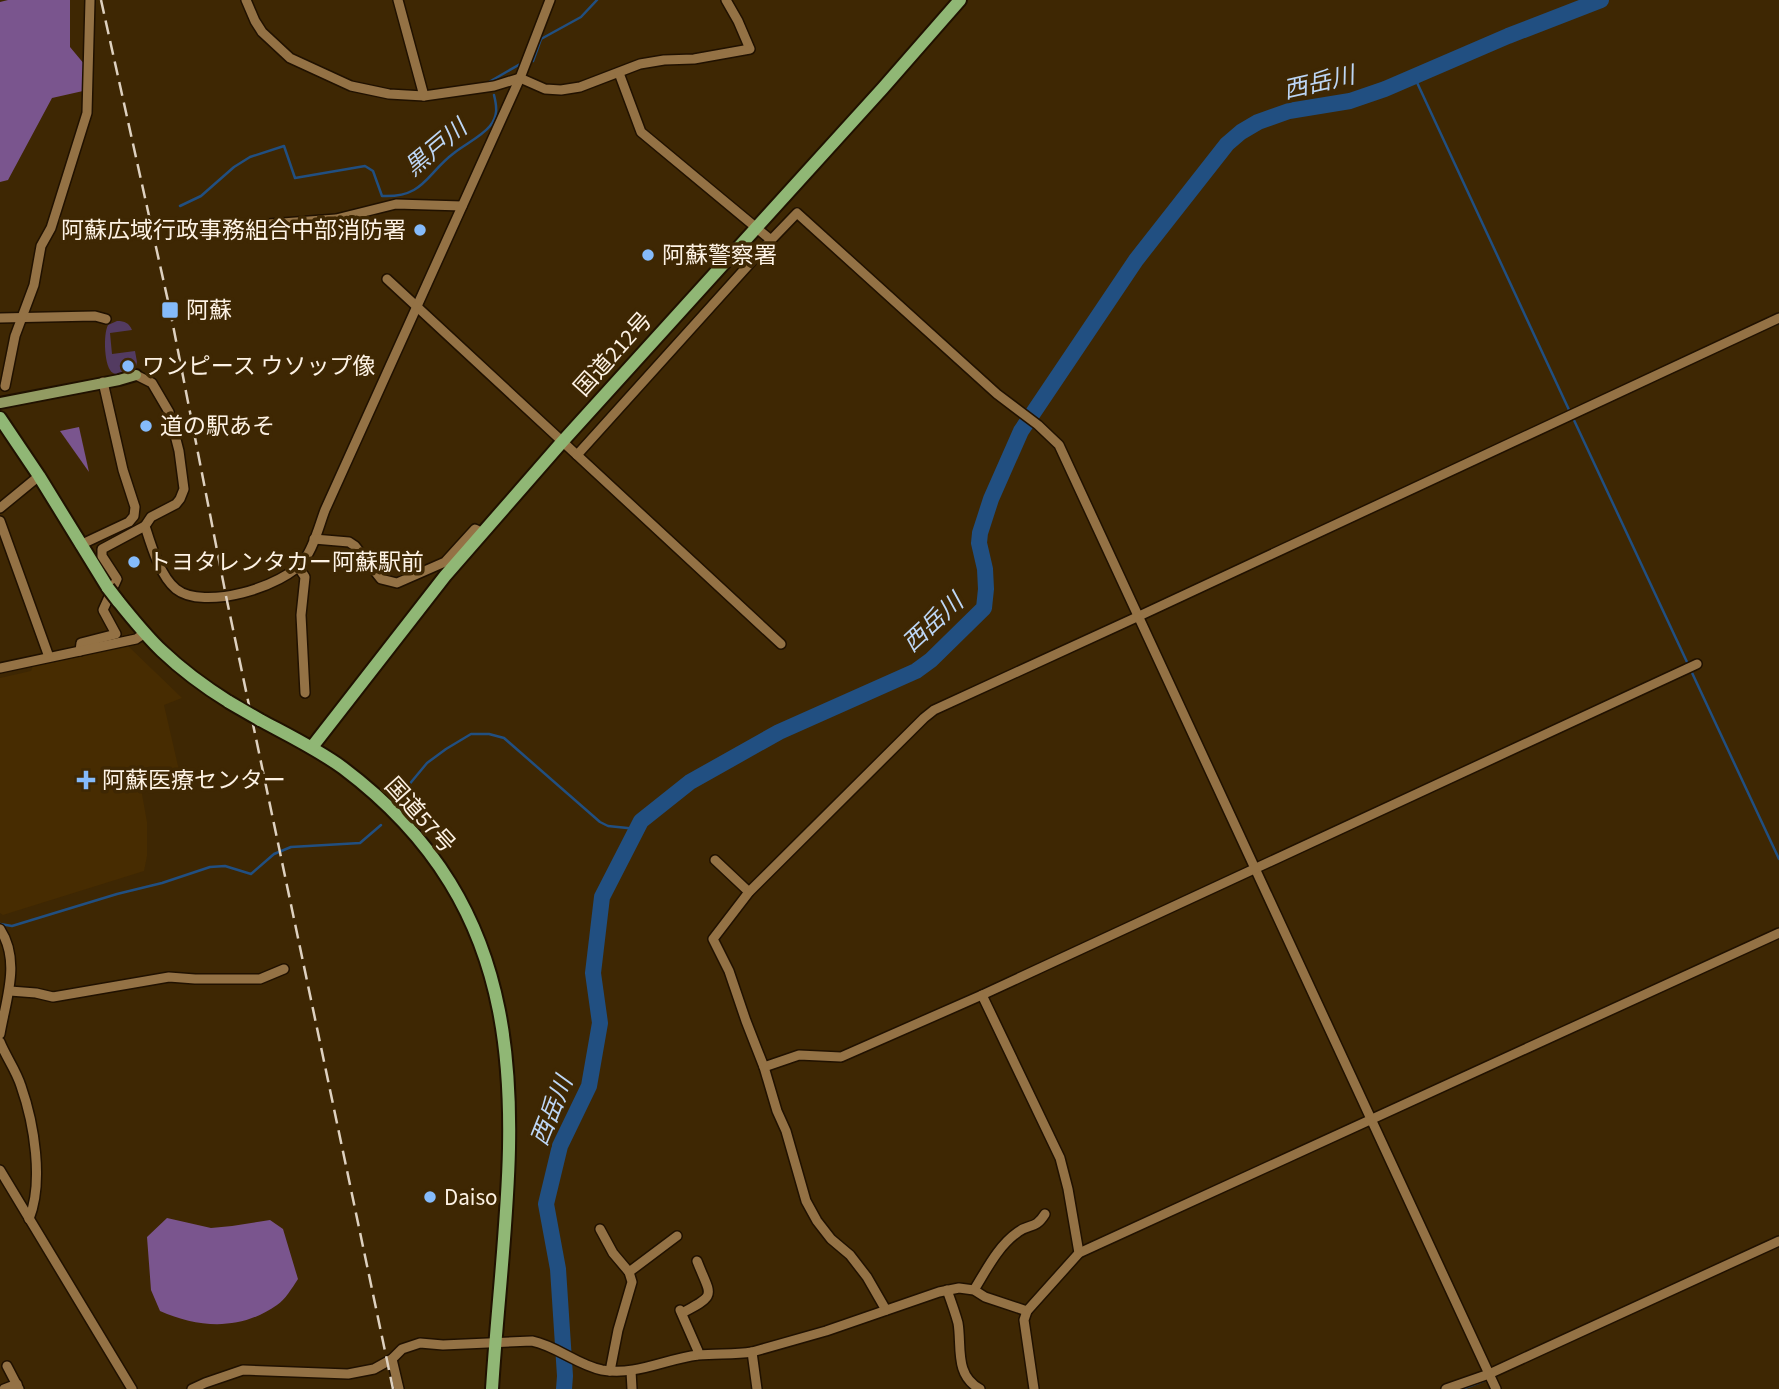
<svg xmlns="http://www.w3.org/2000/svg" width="1779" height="1389" viewBox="0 0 1779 1389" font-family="'Source Sans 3','Noto Sans JP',sans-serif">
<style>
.built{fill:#472c01}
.green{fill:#533b61}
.forest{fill:#7a558e}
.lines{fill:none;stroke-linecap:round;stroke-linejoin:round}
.stream{stroke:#214f81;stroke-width:2.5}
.river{stroke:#214f81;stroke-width:16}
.minor-casing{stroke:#201100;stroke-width:12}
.major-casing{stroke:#201100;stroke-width:14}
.highway-casing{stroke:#201100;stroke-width:16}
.minor{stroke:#947245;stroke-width:9}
.major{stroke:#929b62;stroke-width:10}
.highway{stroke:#90b775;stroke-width:12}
.rail{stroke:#ded1c0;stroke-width:2.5;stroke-dasharray:14 7;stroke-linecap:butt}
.highway-bridge-casing{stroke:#201100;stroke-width:16;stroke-linecap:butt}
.highway-bridge{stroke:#90b775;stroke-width:12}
.poi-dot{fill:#85bbfb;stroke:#3e2703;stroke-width:2.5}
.labels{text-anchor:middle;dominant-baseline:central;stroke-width:7;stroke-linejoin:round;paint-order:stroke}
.poi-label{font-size:23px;fill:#fdf2e4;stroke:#3e2703;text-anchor:start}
.street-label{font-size:23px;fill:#fdf2e4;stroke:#3e2703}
.water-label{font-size:24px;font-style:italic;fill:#bdd6f5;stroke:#3e2703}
</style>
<rect width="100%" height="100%" fill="#3e2703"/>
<path class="built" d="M127,645L182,698L164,705L181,779L151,784L140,783L147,822V856L144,871L3,915L0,913V678L31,671L33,666Z"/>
<path class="green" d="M117,321C125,321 129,323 132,330L110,333L112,354L135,351L137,362L135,371C128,373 120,377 113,373C104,368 103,334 108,325Z"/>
<g class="forest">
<path d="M8,0H70V47L85,65L83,91L52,98L8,180L0,182V2Z"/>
<path d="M79,427L89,472L60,431Z"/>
<path d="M167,1218L211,1228L232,1226L270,1220L283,1229L298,1279C292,1288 285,1300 277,1305C240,1331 199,1328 160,1311L151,1290L147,1237Z"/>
</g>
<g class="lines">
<g class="stream">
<path d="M533,61L541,39L581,17L597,0"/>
<path d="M1414,76L1570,412"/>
<path d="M489,82L522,63"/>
<path d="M180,206L201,196L234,167L250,157L284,146L295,178L365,166L373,171L382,196C424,198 426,174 454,153C464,145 482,136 490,126C498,116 497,107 494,95"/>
<path d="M1573,418L1779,859"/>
<path d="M398,798L427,763L446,749L471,734H489L504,738L600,822L608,826L637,829"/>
<path d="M0,924L12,926L117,894L162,883L210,867L225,866L251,874L274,854L291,847L360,843L381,825"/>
<path d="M1462,1389L1486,1380L1527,1361"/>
</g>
<path class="river" d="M564,1389L565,1376L558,1269L546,1204L560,1146L589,1086L600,1023L593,973L602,897L641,821L690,782L779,732L916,671L931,660L984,608L986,589L985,569L979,543L980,533L991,499L1021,431L1136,260L1227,144L1241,132L1258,122L1289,111L1350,101L1385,89L1508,36L1601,0"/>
<g class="minor-casing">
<g id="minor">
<path d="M246,0L255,21L262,32L290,58L351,86L389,94L424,96L494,86L520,78L545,89L561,90L580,87L640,64L664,60L694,59L750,49L738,21L726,0"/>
<path d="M398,0L424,96"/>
<path d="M619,73L641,132L771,240L797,213L997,394L1038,425L1059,445L1496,1389"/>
<path d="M269,224L336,219L396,204L462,206"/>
<path d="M387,279L781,644"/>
<path d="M0,318L95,316L106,319"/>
<path d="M136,375L152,383L169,412L179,451L184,489L180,499L176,504L151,517L145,526C151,545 160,576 176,589C203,611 284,587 304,560C314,547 319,526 325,510L520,78L550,0"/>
<path d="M5,386L15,336L34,285L41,246L51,228L87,113L90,0"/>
<path d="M577,455L771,240"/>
<path d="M0,508L39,476"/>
<path d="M0,521L49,657"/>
<path d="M314,539L349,542L355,546L381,579L397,583L445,562L475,529L483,533"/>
<path d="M80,545L129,522L134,516L135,507L123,470L103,382"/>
<path d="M298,566L305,577L301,615L305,693"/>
<path d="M80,651L81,643L116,634L103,610L117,579L102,556V549L145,526"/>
<path d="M0,668L136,639L145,633"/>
<path d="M715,860L749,892"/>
<path d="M0,929C21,961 6,999 0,1034"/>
<path d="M10,991L36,993L53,997L169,977L195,979H260L284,969"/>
<path d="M982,995L1060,1158L1068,1189L1079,1253"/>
<path d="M0,1042C6,1057 16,1070 21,1086C34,1123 44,1182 29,1219"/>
<path d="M764,1067L799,1055L841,1057L982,995L1697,664"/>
<path d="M0,1170L132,1389"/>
<path d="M600,1229L613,1253L629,1272L632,1282L618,1330L610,1371"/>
<path d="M629,1272L677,1236"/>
<path d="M947,1290C951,1301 955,1312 958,1323C962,1346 954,1375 980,1389"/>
<path d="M974,1290C987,1269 998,1246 1018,1232C1030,1223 1035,1230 1045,1214"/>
<path d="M680,1310L698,1351L697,1355"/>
<path d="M886,1310L867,1277L850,1255L831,1239L817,1221L806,1201L786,1131L777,1111L764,1067L746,1021L729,971L713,939L749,892L924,718L934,710L1137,617L1779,318"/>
<path d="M682,1313C718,1294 711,1297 697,1261"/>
<path d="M752,1352L757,1389"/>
<path d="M392,1359L399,1389"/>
<path d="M7,1366L19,1389"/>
<path d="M631,1371L632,1389"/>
<path d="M4,1389L17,1384"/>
<path d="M192,1389L205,1383L243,1370L348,1374L374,1369L392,1359L402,1349L420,1343L443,1345L532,1341C557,1346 577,1365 602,1370C636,1376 665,1359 698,1355C716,1353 734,1355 752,1352L826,1331L939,1292L959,1288L974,1290L985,1297L1027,1311"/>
<path d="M1034,1389L1024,1320L1027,1311L1079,1253L1779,933"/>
<path d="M1446,1389L1489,1374L1779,1241"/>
</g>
</g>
<g class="major-casing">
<path id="major" d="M0,403L119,380L136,375"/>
</g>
<g class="highway-casing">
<g id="highway">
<path d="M0,418L39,476L108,588"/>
<path d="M118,601C132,618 146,636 162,651C183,671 205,687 229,702"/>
<path d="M260,720C288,735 317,749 343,768C562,933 507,1153 492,1389"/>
<path d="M312,747L445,576L562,442L883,88L960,0"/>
</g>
</g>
<use href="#minor" class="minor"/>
<use href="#major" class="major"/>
<use href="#highway" class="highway"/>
<path class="rail" d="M101,0L170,310L226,596L393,1389"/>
<g class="highway-bridge-casing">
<g id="highway-bridge">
<path d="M108,588L118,601"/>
<path d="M229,702L260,720"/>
</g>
</g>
<use href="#highway-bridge" class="highway-bridge"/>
</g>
<g class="poi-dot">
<circle cx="420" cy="230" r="7"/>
<circle cx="648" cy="255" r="7"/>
<rect x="161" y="301" width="18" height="18" rx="3.5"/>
<circle cx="128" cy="366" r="7"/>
<circle cx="146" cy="426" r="7"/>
<circle cx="134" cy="562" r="7"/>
<path d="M82.5 769.5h7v7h7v7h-7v7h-7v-7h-7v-7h7z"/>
<circle cx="430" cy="1197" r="7"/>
</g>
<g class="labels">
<g class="poi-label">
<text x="406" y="230" text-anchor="end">阿蘇広域行政事務組合中部消防署</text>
<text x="662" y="255">阿蘇警察署</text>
<text x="186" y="310">阿蘇</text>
<text x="142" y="366">ワンピース ウソップ像</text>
<text x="160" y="426">道の駅あそ</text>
<text x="148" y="562">トヨタレンタカー阿蘇駅前</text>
<text x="102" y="780">阿蘇医療センター</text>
<text x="444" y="1197">Daiso</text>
</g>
<g class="street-label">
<text transform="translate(613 354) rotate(-48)">国道212号</text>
<text transform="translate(420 815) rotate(48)">国道57号</text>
</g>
<g class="water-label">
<text transform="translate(1319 83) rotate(-13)">西岳川</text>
<text transform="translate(436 148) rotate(-40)">黒戸川</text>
<text transform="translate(933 623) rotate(-43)">西岳川</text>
<text transform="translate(552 1111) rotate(-68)">西岳川</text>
</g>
</g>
</svg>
